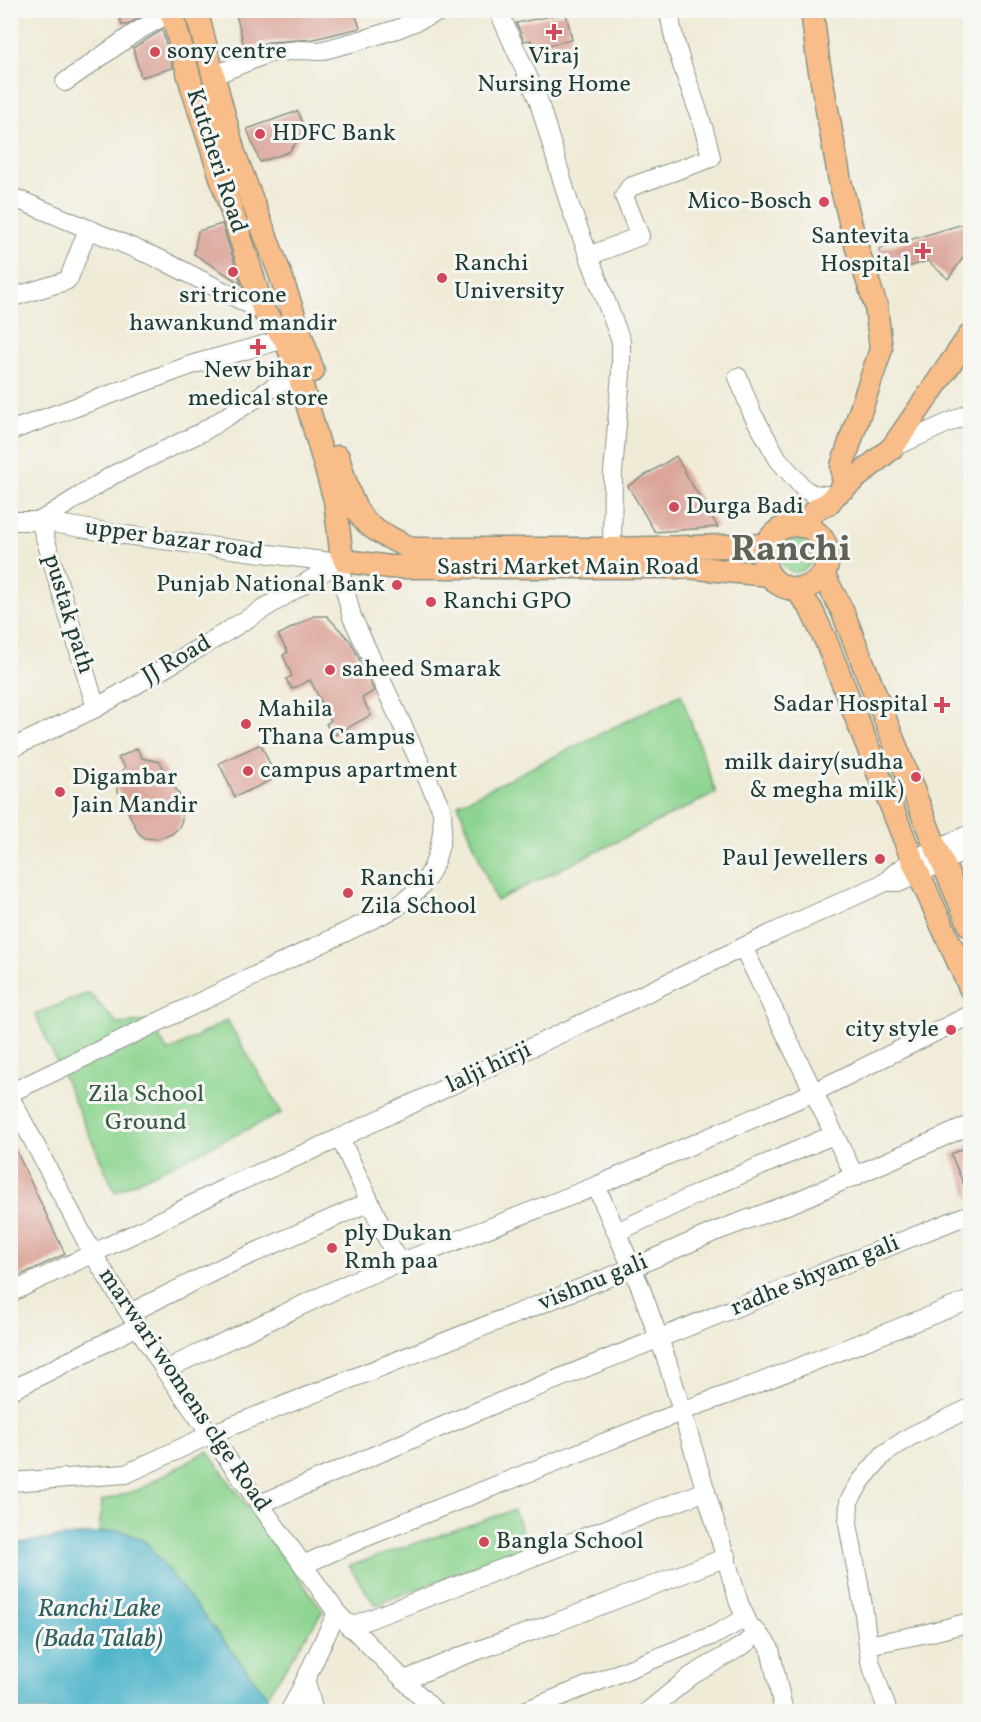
<svg xmlns="http://www.w3.org/2000/svg" width="981" height="1722" viewBox="0 0 981 1722" font-family="Vollkorn,serif">
<style>
.green{fill:#8cd48f;stroke:#568862;stroke-width:1.5}
.water{fill:#4bb3c9;stroke:#35787e;stroke-width:1.5}
.building{fill:#dba59a}
.lines{fill:none;stroke-linecap:round;stroke-linejoin:round}
.minor-casing{stroke:#889486;stroke-width:20}
.major-casing{stroke:#889486;stroke-width:25}
.minor{stroke:#fff;stroke-width:18}
.major{stroke:#f8bd89;stroke-width:22}
.poi-dot{fill:#d1495b;stroke:#f6f6f2;stroke-width:2}
.labels{text-anchor:middle;dominant-baseline:central;stroke-width:6;stroke-linejoin:round;paint-order:stroke}
.poi-label{font-size:24px;fill:#1f3d34;stroke:#f6f6f2;text-anchor:start}
.street-label{font-size:24px;fill:#1f3d34;stroke:#f6f6f2}
.park-label{font-size:24px;fill:#355b46;stroke:#f6f6f2}
.water-label{font-size:26px;font-style:italic;fill:#2c6061;stroke:#f6f6f2}
.town-label{font-size:36px;font-weight:bold;fill:#616158;stroke:#f6f6f2}
</style>
<rect width="100%" height="100%" fill="#f6f6f2"/>
<filter id="ink" filterUnits="userSpaceOnUse"><feTurbulence type="fractalNoise" baseFrequency=".0167" numOctaves="2"/><feDisplacementMap in="SourceGraphic" scale="12" xChannelSelector="R" yChannelSelector="G"/><feConvolveMatrix kernelMatrix="1 2 1 2 8 2 1 2 1" color-interpolation-filters="sRGB"/></filter>
<filter id="wash" filterUnits="userSpaceOnUse"><feTurbulence type="fractalNoise" baseFrequency=".008" numOctaves="4" result="noise"/><feDisplacementMap in="SourceGraphic" scale="24" xChannelSelector="R" yChannelSelector="G"/><feGaussianBlur stdDeviation="1.35" result="paint"/><feColorMatrix in="noise" values="0 0 0 0 0 0 0 0 0 0 0 0 0 0 0 0 0 1.4 0 .05"/><feComposite in="paint" operator="in"/></filter>
<g filter="url(#wash)">
<rect width="100%" height="100%" fill="#f0ebd7"/>
<g class="green">
<circle cx="796" cy="556" r="16"/>
<path d="M681,694L716,793L496,901L458,804Z"/>
<path d="M89,993L118,1024L150,1021L168,1052L227,1020L282,1113L115,1192L35,1014Z"/>
<path d="M207,1451L323,1611L267,1696L145,1541L99,1531L102,1501L138,1490Z"/>
<path d="M514,1510L528,1546L375,1605L349,1566Z"/>
</g>
<path class="water" d="M120,1530L145,1541L267,1696L271,1711H11V1544Z"/>
<g id="blocks">
<g class="building">
<path d="M117,10H151L127,25H122Z"/>
<path d="M235,10H354L360,28L314,39L268,42L245,50Z"/>
<path d="M566,13L572,40L533,48L531,40L524,41L516,23Z"/>
<path d="M162,30L173,68L141,77L133,48Z"/>
<path d="M298,111L305,131L289,152L260,162L247,129Z"/>
<path d="M970,222V248L948,279L928,261L887,273L879,249Z"/>
<path d="M222,224L241,284L194,254L198,231Z"/>
<path d="M676,456L694,488L718,527L655,532L628,486Z"/>
<path d="M314,616H327L351,642L374,691L362,698L371,715L333,736L326,724L331,721L310,680L292,689L286,679L292,676L283,655L288,652L278,635Z"/>
<path d="M261,744L276,778L235,797L219,763Z"/>
<path d="M137,748L142,758L160,762L184,803L180,804L182,820L179,827L172,834L157,839L144,838L138,832L117,789L118,776L125,767L118,758Z"/>
<path d="M10,1138L65,1254L10,1280Z"/>
<path d="M970,1145V1200L951,1154Z"/>
</g>
</g>
</g>
<g filter="url(#ink)">
<use href="#blocks" fill-opacity="0" stroke="#889486" stroke-width="1.5"/>
<g class="lines">
<g class="minor-casing">
<g id="minor">
<path d="M498,10L538,99L570,206L621,341V374L613,473L612,549"/>
<path d="M212,76L269,53L300,50L320,51L365,39L397,29L444,10"/>
<path d="M65,82L136,32L171,12"/>
<path d="M10,196L162,260L264,312"/>
<path d="M589,256L640,236L624,196L630,187L711,158C702,108 675,62 669,10"/>
<path d="M10,298L66,281L69,278L88,229"/>
<path d="M738,377L752,413L778,459L804,489L813,494L834,496"/>
<path d="M10,431L194,364L285,339"/>
<path d="M892,448L970,413"/>
<path d="M10,521H40L118,534L338,563"/>
<path d="M96,708L40,521L113,475L202,432L298,372"/>
<path d="M10,749L96,708L218,637L344,559"/>
<path d="M886,882H901L970,849"/>
<path d="M743,947L855,1177"/>
<path d="M10,1093L396,908C404,901 414,894 422,885C437,868 446,830 441,808L352,617L338,563"/>
<path d="M10,1097L93,1254L166,1372L337,1613L436,1712"/>
<path d="M340,1138L399,1264"/>
<path d="M596,1186L640,1286L667,1361L739,1603L749,1625L764,1640L770,1649L784,1712"/>
<path d="M617,1232L712,1187L833,1135"/>
<path d="M10,1293L146,1228L227,1187L340,1138L777,931L886,882C906,858 942,847 970,834"/>
<path d="M130,1313L227,1265L369,1202"/>
<path d="M166,1372L179,1363L356,1280L596,1186L812,1093L970,1015"/>
<path d="M10,1391L138,1326"/>
<path d="M10,1482L126,1474L211,1434L632,1268L714,1232L795,1202L970,1125"/>
<path d="M260,1504L490,1406L970,1214"/>
<path d="M303,1565L359,1540L701,1404L751,1386L970,1300"/>
<path d="M349,1627L706,1491"/>
<path d="M868,1645L928,1633L970,1622"/>
<path d="M405,1680L462,1656L552,1624L727,1557"/>
<path d="M306,1682L314,1712"/>
<path d="M289,1712C307,1680 320,1646 337,1613"/>
<path d="M522,1712L716,1634L746,1618"/>
<path d="M647,1712L691,1676L742,1646L758,1633"/>
<path d="M888,1712L870,1661L863,1606L848,1524L849,1501L861,1481L884,1454L911,1436L970,1408"/>
</g>
</g>
<g class="major-casing">
<g id="major">
<path d="M171,10L192,87L264,312L285,339L298,372L335,500L341,551L345,561L390,567H686L769,575"/>
<path d="M196,10L234,153L279,271L313,371"/>
<path d="M812,10L818,60L840,181L856,245L876,306L881,349L842,466L844,488"/>
<path d="M338,457C344,477 350,503 363,519C373,531 398,542 412,549H612L766,545"/>
<circle cx="796" cy="557" r="32"/>
<path d="M800,526L818,508L829,503L834,496L892,448L970,335"/>
<path d="M823,574L842,610L932,838L970,926"/>
<path d="M796,589L811,609L826,641L913,861L970,988"/>
</g>
</g>
<use href="#minor" class="minor"/>
<use href="#major" class="major"/>
</g>
</g>
<g class="poi-dot">
<path d="M551 23h6v6h6v6h-6v6h-6v-6h-6v-6h6z"/>
<circle cx="155" cy="52" r="6"/>
<circle cx="260" cy="134" r="6"/>
<circle cx="824" cy="202" r="6"/>
<path d="M920 242h6v6h6v6h-6v6h-6v-6h-6v-6h6z"/>
<circle cx="233" cy="272" r="6"/>
<circle cx="442" cy="278" r="6"/>
<path d="M255 338h6v6h6v6h-6v6h-6v-6h-6v-6h6z"/>
<circle cx="674" cy="507" r="6"/>
<circle cx="397" cy="585" r="6"/>
<circle cx="431" cy="602" r="6"/>
<circle cx="330" cy="670" r="6"/>
<path d="M939 696h6v6h6v6h-6v6h-6v-6h-6v-6h6z"/>
<circle cx="246" cy="724" r="6"/>
<circle cx="248" cy="771" r="6"/>
<circle cx="916" cy="777" r="6"/>
<circle cx="60" cy="792" r="6"/>
<circle cx="880" cy="859" r="6"/>
<circle cx="348" cy="893" r="6"/>
<circle cx="951" cy="1030" r="6"/>
<circle cx="332" cy="1248" r="6"/>
<circle cx="484" cy="1542" r="6"/>
</g>
<g class="labels">
<g class="poi-label">
<text x="167" y="52">sony centre</text>
<text x="554" y="57" text-anchor="middle">Viraj<tspan x="554" dy="28">Nursing Home</tspan></text>
<text x="272" y="134">HDFC Bank</text>
<text x="812" y="202" text-anchor="end">Mico-Bosch</text>
<text x="910" y="237" text-anchor="end">Santevita<tspan x="910" dy="28">Hospital</tspan></text>
<text x="454" y="264">Ranchi<tspan x="454" dy="28">University</tspan></text>
<text x="233" y="296" text-anchor="middle">sri tricone<tspan x="233" dy="28">hawankund mandir</tspan></text>
<text x="258" y="371" text-anchor="middle">New bihar<tspan x="258" dy="28">medical store</tspan></text>
<text x="686" y="507">Durga Badi</text>
<text x="385" y="585" text-anchor="end">Punjab National Bank</text>
<text x="443" y="602">Ranchi GPO</text>
<text x="342" y="670">saheed Smarak</text>
<text x="928" y="705" text-anchor="end">Sadar Hospital</text>
<text x="258" y="710">Mahila<tspan x="258" dy="28">Thana Campus</tspan></text>
<text x="904" y="763" text-anchor="end">milk dairy(sudha<tspan x="904" dy="28">&amp; megha milk)</tspan></text>
<text x="260" y="771">campus apartment</text>
<text x="72" y="778">Digambar<tspan x="72" dy="28">Jain Mandir</tspan></text>
<text x="868" y="859" text-anchor="end">Paul Jewellers</text>
<text x="360" y="879">Ranchi<tspan x="360" dy="28">Zila School</tspan></text>
<text x="939" y="1030" text-anchor="end">city style</text>
<text x="344" y="1234">ply Dukan<tspan x="344" dy="28">Rmh paa</tspan></text>
<text x="496" y="1542">Bangla School</text>
</g>
<g class="street-label">
<text transform="translate(216 161) rotate(72)">Kutcheri Road</text>
<text transform="translate(174 540) rotate(8)">upper bazar road</text>
<text x="568" y="568">Sastri Market Main Road</text>
<text transform="translate(68 614) rotate(73)">pustak path</text>
<text transform="translate(177 660) rotate(-30)">JJ Road</text>
<text transform="translate(489 1068) rotate(-25)">lalji hirji</text>
<text transform="translate(815 1276) rotate(-22)">radhe shyam gali</text>
<text transform="translate(593 1283) rotate(-22)">vishnu gali</text>
<text transform="translate(184 1390) rotate(56)">marwari womens clge Road</text>
</g>
<g class="park-label">
<text x="146" y="1095">Zila School<tspan x="146" dy="28">Ground</tspan></text>
</g>
<g class="water-label">
<text x="99" y="1609">Ranchi Lake<tspan x="99" dy="30">(Bada Talab)</tspan></text>
</g>
<g class="town-label">
<text x="791" y="551">Ranchi</text>
</g>
</g>
<rect width="981" height="1722" fill="none" stroke="#f6f6f2" stroke-width="36"/>
</svg>
